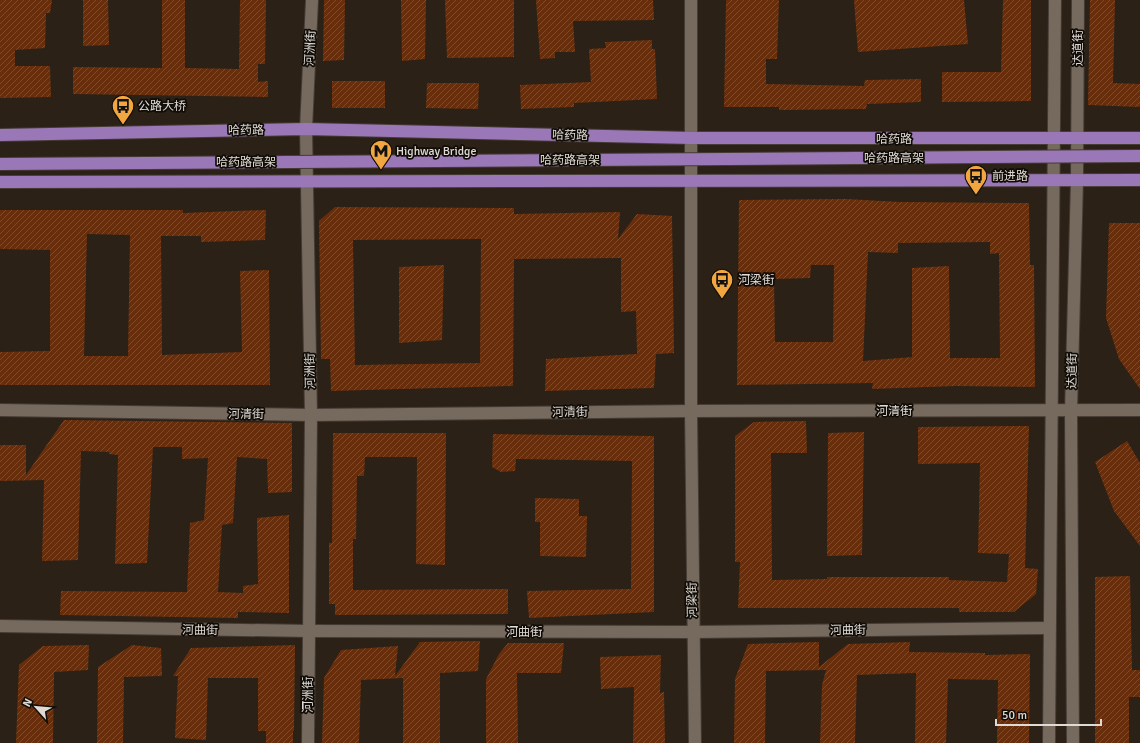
<svg xmlns="http://www.w3.org/2000/svg" width="1140" height="743" font-family="Signika,'Noto Sans SC',sans-serif">
	<style>
		.building { fill: url(#building-hatch); fill-rule: evenodd }
		.lines { fill: none; stroke-linecap: round; stroke-linejoin: round }
		.tertiary-casing { stroke: #443c35; stroke-width: 14 }
		.secondary-casing { stroke: #443c35; stroke-width: 14 }
		.trunk-casing { stroke: #443c35; stroke-width: 14 }
		.tertiary { stroke: #76695d; stroke-width: 12 }
		.secondary { stroke: #76695d; stroke-width: 12 }
		.trunk { stroke: #9a78b8; stroke-width: 12 }
		.trunk-bridge-casing { stroke: #443c35; stroke-width: 14; stroke-linecap: butt }
		.trunk-bridge { stroke: #9a78b8; stroke-width: 12 }
		.labels { text-anchor: middle; stroke-width: 3.5; stroke-linejoin: round; paint-order: stroke }
		.street-label { font-size: 12px; fill: #e1dad4; stroke: #100c07 }
		.poi-label { font-size: 12px; fill: #e1dad4; stroke: #100c07; text-anchor: start }
	</style>
	<defs>
		<pattern id="building-hatch" width="6" height="6" patternUnits="userSpaceOnUse"><rect width="6" height="6" fill="#682e0b"/><path d="M-1 1l2-2M0 6l6-6M5 7l2-2" fill="none" stroke="#7d4c2e"/></pattern>
	</defs>
	<rect width="100%" height="100%" fill="#2b2116"/>
	<g class="building">
		<path d="M0,0H52L50,13H46L45,48L15,50V66H50L51,97L0,98Z"/>
		<path d="M83,0H108L109,45L83,46Z"/>
		<path d="M162,0H185V68L239,69L240,0H266L265,64H258V82L268,81V97L73,94V67L162,68Z"/>
		<path d="M324,0H345L344,60L323,61Z"/>
		<path d="M401,0H426L425,59L402,61Z"/>
		<path d="M445,0H514V57L447,58Z"/>
		<path d="M536,0H653L654,20L573,21L575,52H555V58L540,59Z"/>
		<path d="M726,0H779L777,59H766V84L864,86L865,80L921,79V102L867,104L866,109L779,110V107H724Z"/>
		<path d="M854,0H964L968,44L858,52Z"/>
		<path d="M1003,0H1031V101L942,102V72H1001Z"/>
		<path d="M1090,0H1115L1113,83L1140,84V107L1088,105Z"/>
		<path d="M652,40V49H655L657,99L574,103V107L521,109L520,85L591,82L589,49L606,48L605,42Z"/>
		<rect x="332" y="81" width="53" height="27"/>
		<path d="M427,83H479L478,109L426,108Z"/>
		<path d="M846,199L900,202L1029,203L1030,265H1034L1035,387L956,386L872,389L873,383L737,385L739,200ZM990,242V254L999,253L1000,358H950L949,266L912,268V357L863,361L868,252L898,253V243ZM811,265H834L833,342H775L774,279L810,278Z"/>
		<path d="M335,207L514,208V214L620,212L618,239L637,214L672,216L674,353L656,354L654,388L545,391L546,359L637,354L636,311L621,312V258L514,259L513,386L331,391L330,359H321L319,221ZM481,239L480,363L355,365L353,240Z"/>
		<path d="M0,210H183V213L266,210L265,240L201,242V236H161L162,355L242,352L240,271L269,270L270,385H0V352L50,351V250L0,249ZM87,234L130,235L128,356H84Z"/>
		<path d="M1109,223H1140V389L1119,359L1106,318Z"/>
		<path d="M444,265L442,340L399,343V267Z"/>
		<path d="M64,420L292,423V492L268,493L267,459L237,457L233,523L222,525L218,592L243,593V586L258,584L257,518L289,515V613L238,612V618L60,615L61,591L187,592L190,523L204,520L208,458L182,459V447H153L147,563L115,564L118,455L109,454V452L81,451L78,560L42,561L44,480L0,481V445H26V475Z"/>
		<path d="M806,421L807,453H771L772,580L827,579V577H949V580L1007,582L1009,554L978,553L980,463L918,464V427L1029,426L1025,568L1038,569L1036,594L1014,612H959V608H738L740,562H735V436L754,422Z"/>
		<path d="M864,432L862,555L827,556L828,433Z"/>
		<path d="M333,433H446L445,565L416,564L417,457H365L364,476H357L356,539H353V590L508,589V614L335,615V604H329V543H332Z"/>
		<path d="M493,434L654,436V612L529,618L527,591L631,589L632,461L516,459L515,471L501,472L492,467Z"/>
		<path d="M1127,441L1140,463V546L1114,511L1095,462Z"/>
		<path d="M535,498L579,499V516H587L586,557L540,556V522H535Z"/>
		<path d="M1130,576L1132,670H1140V697H1129V743H1095V577Z"/>
		<path d="M480,641L478,671L440,673V743H403V678L361,680L359,743H322L324,678L341,650L398,646L395,676L420,642Z"/>
		<path d="M819,642V667L848,644L910,642L909,652L985,653V655L1030,654L1029,743H997L998,680L948,679L946,743H915L916,673L857,675L855,743H820L822,685L826,670L766,671L765,743H734L735,679L748,644Z"/>
		<path d="M508,643H564L561,673H517L518,743H486V679L499,654Z"/>
		<path d="M89,645L88,670L54,672L53,743H16L19,665L43,646Z"/>
		<path d="M132,645L161,648L162,676L124,677L123,743H97L98,667Z"/>
		<path d="M295,645L294,731H293V743H266V731H258V678H208L206,740L175,738L178,676H173L191,648Z"/>
		<path d="M661,655L660,693L664,692L665,743H633L634,687L601,689L600,657Z"/>
	</g>
	<g class="lines">
		<g class="tertiary-casing">
			<g id="tertiary">
				<path d="M691,0V411L695,743"/>
				<path d="M0,410L311,415L691,411L1140,410"/>
				<path d="M0,626L309,631L693,632L1048,628"/>
			</g>
		</g>
		<g class="secondary-casing">
			<g id="secondary">
				<path d="M308,743L311,415L306,129L312,0"/>
				<path d="M1049,743L1055,0"/>
				<path d="M1073,743L1071,412L1077,180L1078,0"/>
			</g>
		</g>
		<g class="trunk-casing">
			<g id="trunk">
				<path d="M0,135L306,129L692,138H1140"/>
				<path d="M0,182L1140,180"/>
			</g>
		</g>
		<use href="#tertiary" class="tertiary"/>
		<use href="#secondary" class="secondary"/>
		<use href="#trunk" class="trunk"/>
		<g class="trunk-bridge-casing">
			<path id="trunk-bridge" d="M0,164L1140,156"/>
		</g>
		<use href="#trunk-bridge" class="trunk-bridge"/>
	</g>
	<defs>
		<g id="bus-pin" transform="scale(1.15)"><path d="M0 17L-7.5 6A9.5 9.5 0 1 1 7.5 6Z" fill="#f1a640" stroke="#100c07"/><path d="M-5-6H5V4H4V6H2V4H-2V6H-4V4H-5ZM-3.5-4V0h7V-4ZM-3.5 1.2v1.5H-2V1.2ZM2 1.2v1.5H3.5V1.2Z" fill="#111"/></g>
		<g id="metro-pin" transform="scale(1.15)"><path d="M0 17L-7.5 6A9.5 9.5 0 1 1 7.5 6Z" fill="#f1a640" stroke="#100c07"/><path d="M-5.5 5V-5H-3L0 0L3-5H5.5V5H3V-.5L0 4L-3-.5V5Z" fill="#111"/></g>
	</defs>
	<g fill-rule="evenodd">
		<use href="#bus-pin" x="123" y="106"/>
		<use href="#metro-pin" x="381" y="151"/>
		<use href="#bus-pin" x="976" y="176"/>
		<use href="#bus-pin" x="722" y="280"/>
	</g>
	<g class="labels">
		<g class="street-label">
			<text transform="translate(310 48) rotate(-87)" y="4">河洲街</text>
			<text transform="translate(1078 48) rotate(-90)" y="4">达道街</text>
			<text transform="translate(246 130) rotate(-1)" y="4">哈药路</text>
			<text transform="translate(570 135) rotate(1)" y="4">哈药路</text>
			<text x="894" y="143">哈药路</text>
			<text x="894" y="162">哈药路高架</text>
			<text x="570" y="164">哈药路高架</text>
			<text x="246" y="166">哈药路高架</text>
			<text transform="translate(310 371) rotate(-91)" y="4">河洲街</text>
			<text transform="translate(1072 371) rotate(-89)" y="4">达道街</text>
			<text x="894" y="415">河清街</text>
			<text transform="translate(570 412) rotate(-1)" y="4">河清街</text>
			<text transform="translate(246 414) rotate(1)" y="4">河清街</text>
			<text transform="translate(692 600) rotate(-91)" y="4">河梁街</text>
			<text transform="translate(200 630) rotate(1)" y="4">河曲街</text>
			<text transform="translate(848 630) rotate(-1)" y="4">河曲街</text>
			<text x="524" y="636">河曲街</text>
			<text transform="translate(308 695) rotate(-90)" y="4">河洲街</text>
		</g>
		<g class="poi-label">
			<text x="138" y="110">公路大桥</text>
			<text x="396" y="155">Highway Bridge</text>
			<text x="992" y="180">前进路</text>
			<text x="738" y="284">河梁街</text>
		</g>
	</g>
	<g transform="translate(36 707) rotate(297)" stroke="#100c07" stroke-width="3" paint-order="stroke">
	<path d="M0-3L7 15L0 10L-7 15Z" fill="#e1dad4"/>
	<text y="-6" font-size="11" font-weight="bold" text-anchor="middle" fill="#e1dad4">N</text>
	</g>
	<path d="M996 719v6h105v-6" fill="none" stroke="#e1dad4" stroke-width="2"/>
	<text x="1002" y="719" font-size="12" fill="#e1dad4" stroke="#100c07" stroke-width="3" paint-order="stroke">50 m</text>
</svg>
